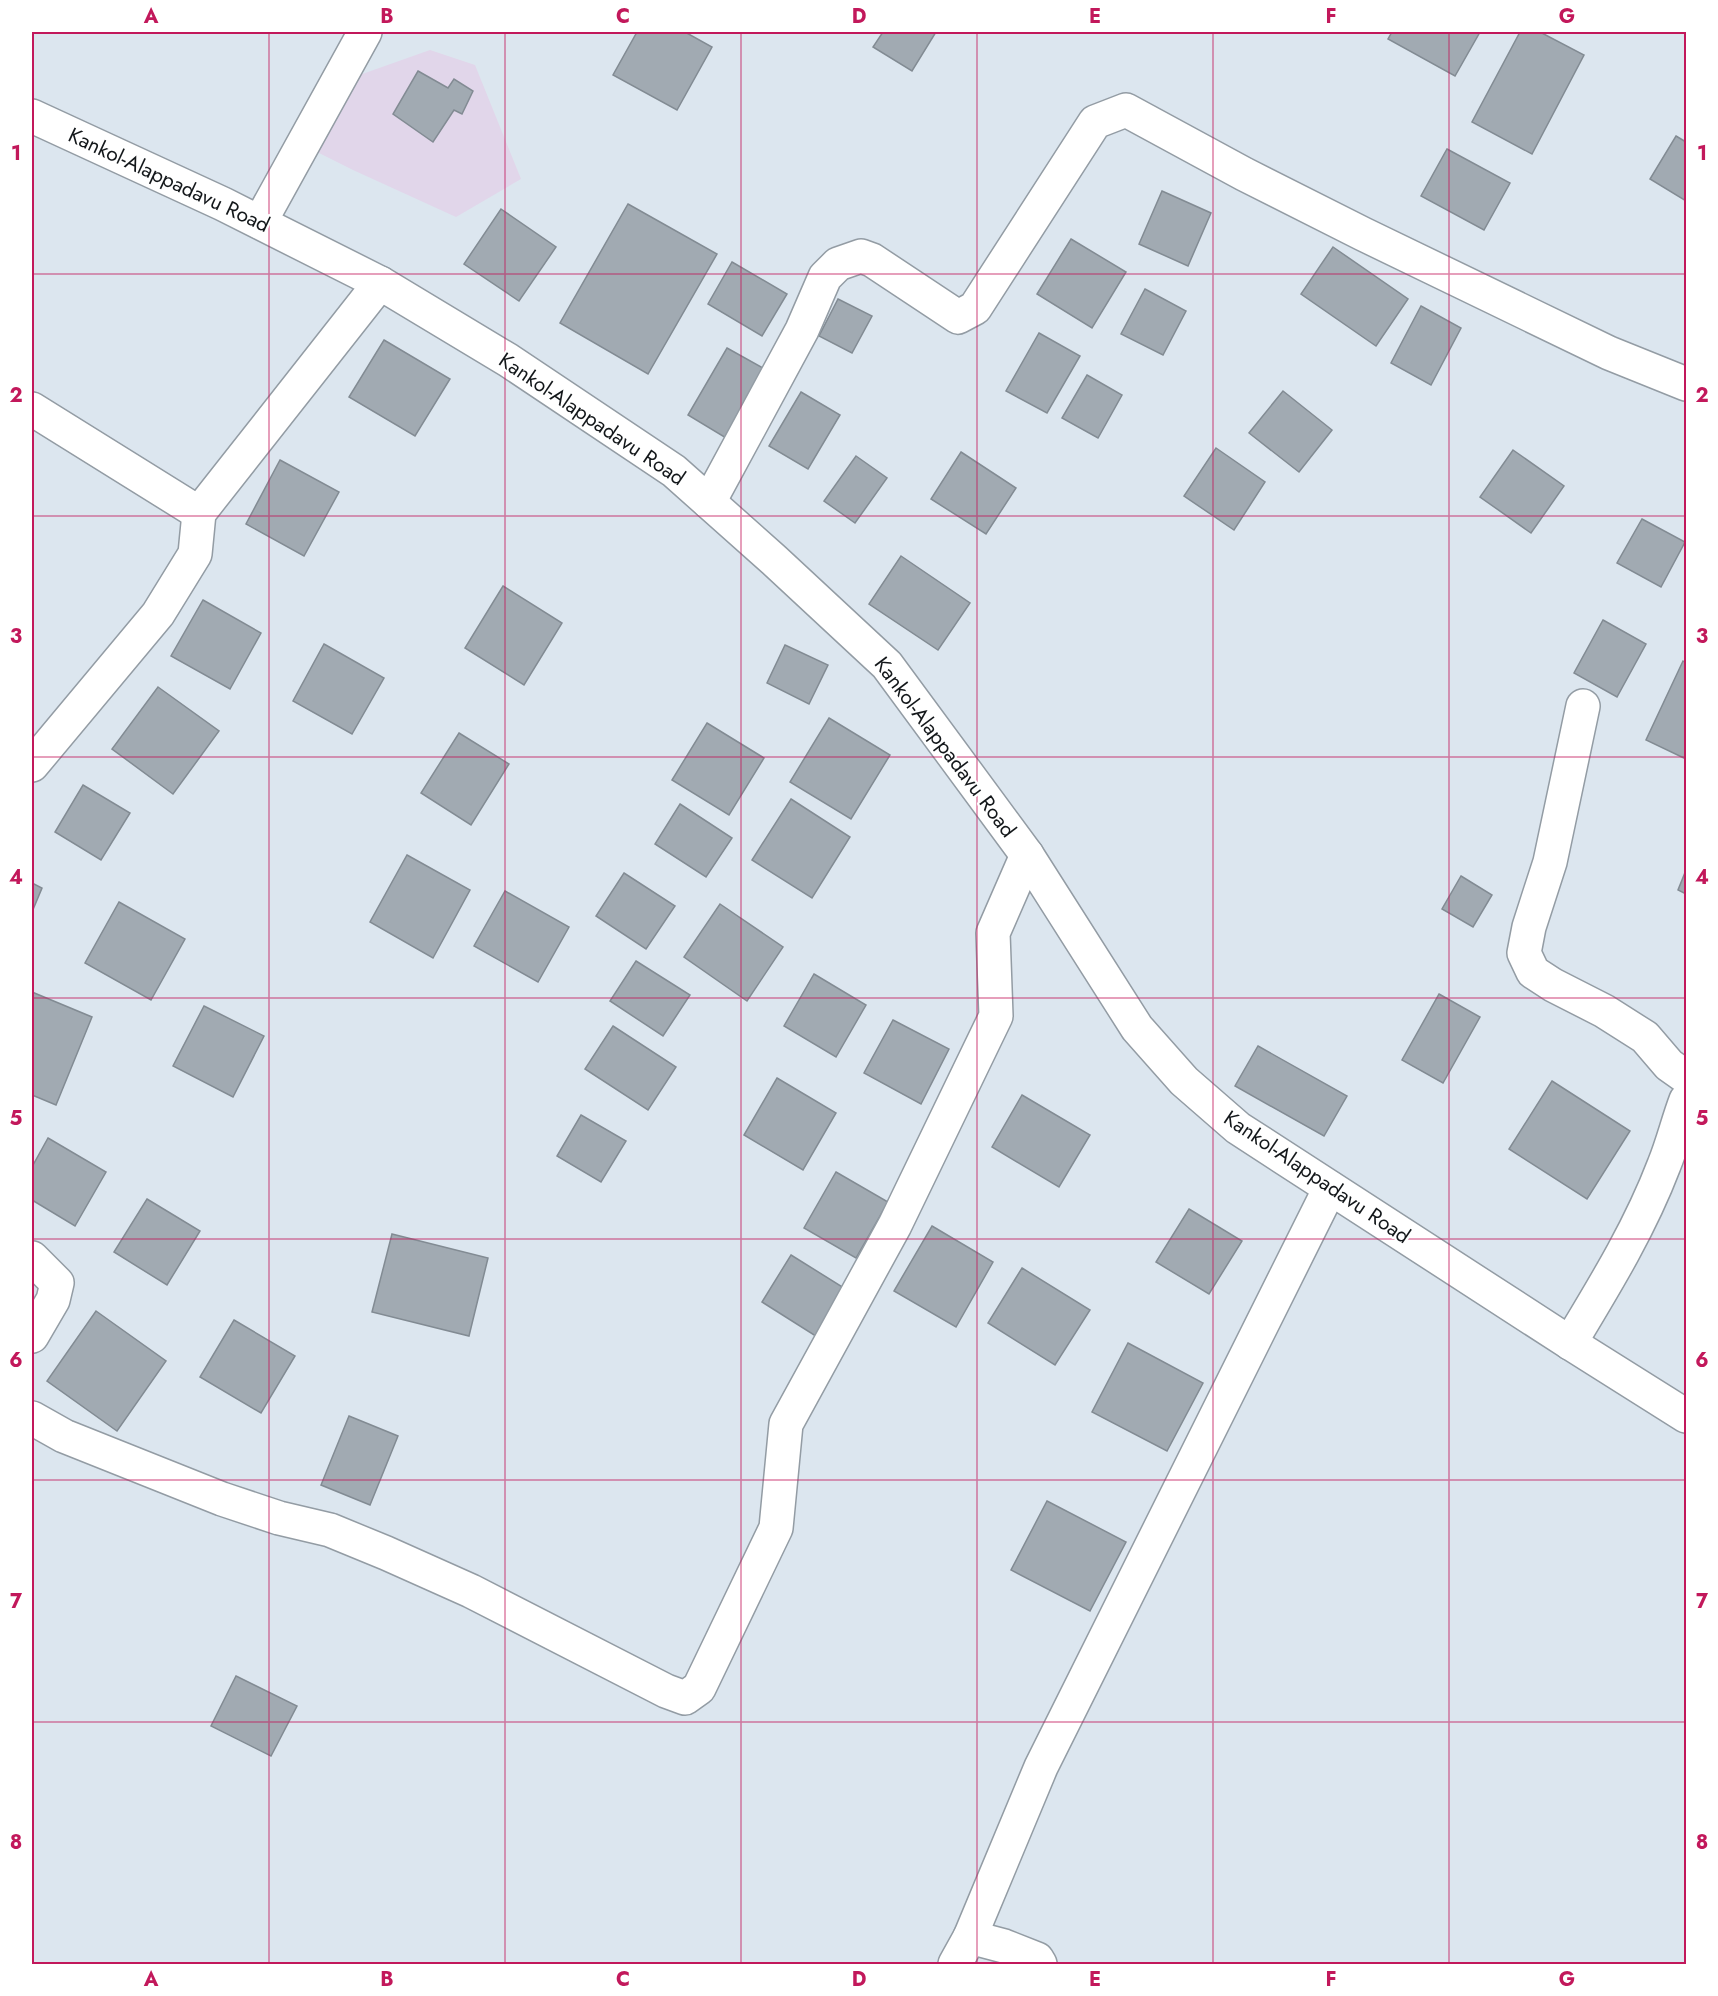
<svg xmlns="http://www.w3.org/2000/svg" width="1718" height="1996" font-family="Jost,sans-serif">
	<style>
		.education { fill: #e1d6ea }
		.building { fill: #a1aab2; stroke: #828b93; stroke-width: 1.5 }
		.lines { fill: none; stroke-linecap: round; stroke-linejoin: round }
		.minor-casing { stroke: #939ca4; stroke-width: 36 }
		.secondary-casing { stroke: #939ca4; stroke-width: 36 }
		.minor { stroke: #fff; stroke-width: 33 }
		.secondary { stroke: #fff; stroke-width: 33 }
		.grid { fill: none; stroke: #c2185b; stroke-width: 1.5; stroke-opacity: 0.55 }
		.labels { text-anchor: middle; stroke-width: 4.5; stroke-linejoin: round; paint-order: stroke }
		.street-label { font-size: 21px; fill: #13171a; stroke: #fff }
		.neatline { fill: none; stroke: #c2185b; stroke-width: 2 }
		.grid-label { font-size: 20px; text-anchor: middle; font-weight: bold; fill: #c2185b }
	</style>
	<rect width="100%" height="100%" fill="#dce6ef"/>
	<path class="education" d="M430,50L475,65L521,179L456,217L353,170L311,149L351,78Z"/>
	<g class="building">
		<path d="M637,32H685L712,47L677,110L613,75Z"/>
		<path d="M883,32H936L912,71L873,47Z"/>
		<path d="M1392,32H1480L1455,76L1388,39Z"/>
		<path d="M1520,32H1540L1584,55L1532,154L1472,122Z"/>
		<path d="M418,71L448,88L454,79L473,91L462,114L454,110L433,142L393,114Z"/>
		<path d="M1676,136L1686,142V201L1650,179Z"/>
		<path d="M1447,149L1510,183L1484,230L1421,196Z"/>
		<path d="M1162,191L1211,213L1188,266L1139,244Z"/>
		<path d="M628,204L717,254L648,374L560,323Z"/>
		<path d="M501,209L556,247L519,301L464,264Z"/>
		<path d="M1071,239L1126,272L1092,328L1037,294Z"/>
		<path d="M1333,247L1408,299L1376,346L1301,294Z"/>
		<path d="M732,262L787,294L762,336L708,304Z"/>
		<path d="M1145,289L1186,311L1163,355L1121,334Z"/>
		<path d="M838,299L872,316L852,353L819,336Z"/>
		<path d="M1421,306L1461,328L1431,385L1391,363Z"/>
		<path d="M1039,333L1080,356L1047,413L1006,391Z"/>
		<path d="M384,340L450,379L415,436L349,397Z"/>
		<path d="M727,348L770,372L731,441L688,415Z"/>
		<path d="M1087,375L1122,395L1098,438L1062,418Z"/>
		<path d="M1283,391L1332,430L1299,472L1249,433Z"/>
		<path d="M801,392L840,415L808,469L769,446Z"/>
		<path d="M1216,448L1265,482L1234,530L1184,496Z"/>
		<path d="M1513,450L1564,486L1531,533L1480,497Z"/>
		<path d="M961,452L1016,488L986,534L931,499Z"/>
		<path d="M856,456L887,478L855,523L824,501Z"/>
		<path d="M280,460L339,492L304,556L246,524Z"/>
		<path d="M1642,519L1685,542L1661,587L1617,563Z"/>
		<path d="M901,556L970,603L938,650L869,604Z"/>
		<path d="M503,586L562,623L524,685L465,648Z"/>
		<path d="M203,600L261,633L230,689L171,656Z"/>
		<path d="M1603,620L1646,644L1617,697L1574,673Z"/>
		<path d="M324,644L384,678L352,734L293,701Z"/>
		<path d="M785,645L828,665L809,704L767,683Z"/>
		<path d="M1683,661L1686,663V759L1646,740Z"/>
		<path d="M158,687L219,731L173,794L112,749Z"/>
		<path d="M829,718L890,755L851,819L790,782Z"/>
		<path d="M707,723L764,758L729,815L672,780Z"/>
		<path d="M459,733L509,764L471,825L421,793Z"/>
		<path d="M83,785L130,813L101,860L55,832Z"/>
		<path d="M791,799L850,837L812,898L752,860Z"/>
		<path d="M680,804L732,838L706,877L655,844Z"/>
		<path d="M407,855L470,890L433,958L370,922Z"/>
		<path d="M1686,870V894L1678,890Z"/>
		<path d="M624,873L675,906L646,949L596,916Z"/>
		<path d="M1461,876L1492,895L1473,927L1442,909Z"/>
		<path d="M32,883L42,888L32,912Z"/>
		<path d="M505,891L569,927L538,982L474,946Z"/>
		<path d="M119,902L185,939L151,1000L85,963Z"/>
		<path d="M720,904L783,947L747,1001L684,957Z"/>
		<path d="M636,961L690,995L663,1036L610,1001Z"/>
		<path d="M814,974L866,1005L836,1057L784,1026Z"/>
		<path d="M32,992L92,1017L56,1105L32,1095Z"/>
		<path d="M1439,994L1480,1017L1443,1083L1402,1060Z"/>
		<path d="M204,1006L264,1036L233,1097L173,1066Z"/>
		<path d="M893,1020L949,1049L921,1104L864,1073Z"/>
		<path d="M613,1026L676,1067L648,1110L585,1069Z"/>
		<path d="M1258,1046L1347,1096L1324,1136L1235,1086Z"/>
		<path d="M777,1078L836,1113L803,1170L744,1135Z"/>
		<path d="M1552,1081L1630,1131L1587,1199L1509,1149Z"/>
		<path d="M1022,1095L1090,1135L1059,1187L992,1147Z"/>
		<path d="M581,1115L626,1141L601,1182L557,1156Z"/>
		<path d="M48,1138L106,1172L75,1226L32,1200V1167Z"/>
		<path d="M836,1172L888,1202L856,1258L804,1228Z"/>
		<path d="M147,1199L200,1231L167,1285L114,1252Z"/>
		<path d="M1189,1209L1242,1241L1209,1294L1156,1262Z"/>
		<path d="M932,1226L993,1262L956,1327L894,1291Z"/>
		<path d="M392,1234L488,1258L469,1336L372,1312Z"/>
		<path d="M791,1255L852,1293L822,1340L762,1302Z"/>
		<path d="M1022,1268L1090,1310L1055,1365L988,1323Z"/>
		<path d="M96,1311L166,1361L117,1431L47,1381Z"/>
		<path d="M234,1320L295,1356L261,1413L200,1377Z"/>
		<path d="M1128,1343L1203,1383L1167,1451L1092,1412Z"/>
		<path d="M349,1416L398,1436L370,1505L321,1485Z"/>
		<path d="M1047,1501L1126,1542L1090,1611L1011,1570Z"/>
		<path d="M236,1676L297,1706L271,1756L211,1726Z"/>
	</g>
	<g class="lines">
		<g class="minor-casing">
			<g id="minor">
				<path d="M260,222L365,32"/>
				<path d="M32,409L199,513"/>
				<path d="M709,502L802,330L825,277L838,264L861,256L872,260L958,317L975,308L1095,122L1126,110L1244,174L1363,234L1609,353L1686,384"/>
				<path d="M1583,706L1550,862L1529,927L1524,953L1533,972L1553,985L1604,1011L1645,1037L1669,1065L1686,1077"/>
				<path d="M32,765L158,614L195,554L199,513L380,283"/>
				<path d="M32,1258L57,1283L53,1300L32,1336"/>
				<path d="M1570,1343C1605,1285 1640,1228 1664,1165C1673,1143 1678,1121 1686,1100"/>
				<path d="M32,1418L64,1436L222,1499L279,1518L330,1530L386,1553L471,1591L666,1691L685,1698L699,1688L776,1528L786,1424L895,1225L996,1016L993,933L1027,855"/>
				<path d="M970,1937L1004,1946L1037,1959L1040,1964"/>
				<path d="M955,1964L970,1937L1041,1767L1330,1188"/>
			</g>
		</g>
		<g class="secondary-casing">
			<path id="secondary" d="M32,116L223,204L380,283L508,360L674,471L774,560L887,665L1027,855L1137,1028L1184,1081L1238,1128L1570,1343L1686,1416"/>
		</g>
		<use href="#minor" class="minor"/>
		<use href="#secondary" class="secondary"/>
	</g>
	<path class="grid" d="M269,32V1964M505,32V1964M741,32V1964M977,32V1964M1213,32V1964M1449,32V1964M32,274H1686M32,516H1686M32,757H1686M32,998H1686M32,1239H1686M32,1480H1686M32,1722H1686"/>
	<g class="labels">
		<g class="street-label">
			<text transform="translate(169 180) rotate(25)" y="7">Kankol-Alappadavu Road</text>
			<text transform="translate(592 419) rotate(34)" y="7">Kankol-Alappadavu Road</text>
			<text transform="translate(945 747) rotate(53)" y="7">Kankol-Alappadavu Road</text>
			<text transform="translate(1317 1177) rotate(34)" y="7">Kankol-Alappadavu Road</text>
		</g>
	</g>
	<rect width="1718" height="1996" fill="none" stroke="#ffffff" stroke-width="66"/>
	<rect x="33" y="33" width="1652" height="1930" class="neatline"/>
	<g class="grid-label">
		<text x="151" y="23">A</text>
		<text x="387" y="23">B</text>
		<text x="623" y="23">C</text>
		<text x="859" y="23">D</text>
		<text x="1095" y="23">E</text>
		<text x="1331" y="23">F</text>
		<text x="1567" y="23">G</text>
		<text x="16" y="160">1</text>
		<text x="1702" y="160">1</text>
		<text x="16" y="402">2</text>
		<text x="1702" y="402">2</text>
		<text x="16" y="643">3</text>
		<text x="1702" y="643">3</text>
		<text x="16" y="884">4</text>
		<text x="1702" y="884">4</text>
		<text x="16" y="1125">5</text>
		<text x="1702" y="1125">5</text>
		<text x="16" y="1367">6</text>
		<text x="1702" y="1367">6</text>
		<text x="16" y="1608">7</text>
		<text x="1702" y="1608">7</text>
		<text x="16" y="1849">8</text>
		<text x="1702" y="1849">8</text>
		<text x="151" y="1986">A</text>
		<text x="387" y="1986">B</text>
		<text x="623" y="1986">C</text>
		<text x="859" y="1986">D</text>
		<text x="1095" y="1986">E</text>
		<text x="1331" y="1986">F</text>
		<text x="1567" y="1986">G</text>
	</g>
</svg>
